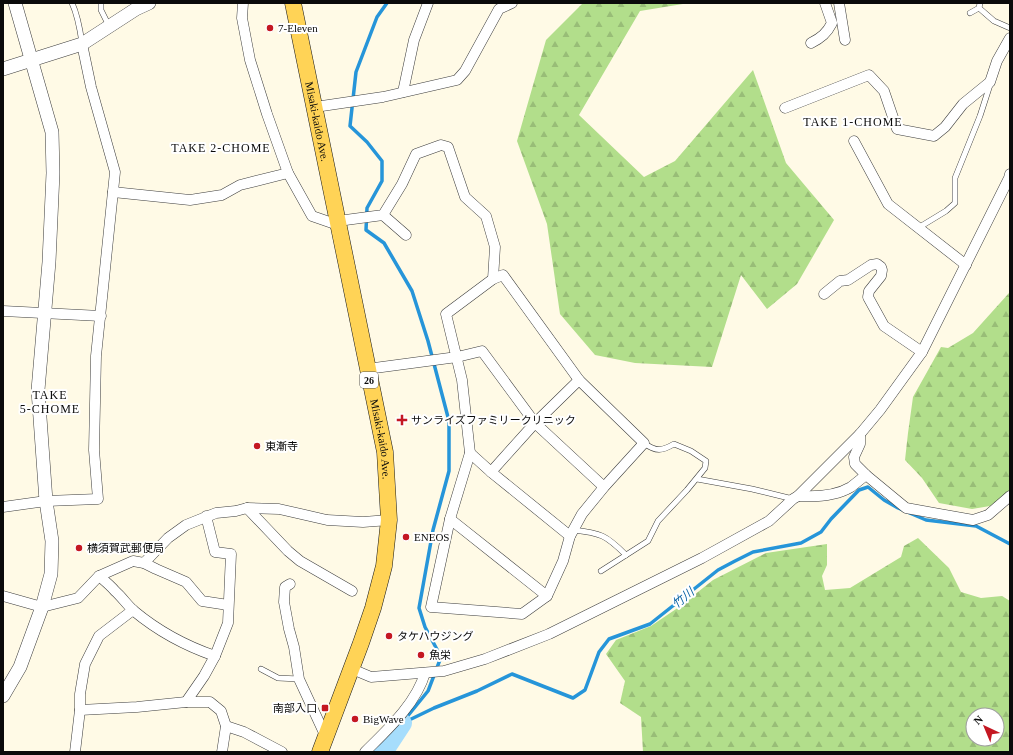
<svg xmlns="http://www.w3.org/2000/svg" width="1013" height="755" font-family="'Times New Roman','Noto Sans JP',serif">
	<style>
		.forest { fill: url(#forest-firs); fill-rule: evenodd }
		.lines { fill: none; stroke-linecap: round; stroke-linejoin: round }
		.stream { stroke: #2695d9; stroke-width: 3.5 }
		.river { stroke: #a6ddfc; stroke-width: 20 }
		.service-casing { stroke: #3d3d3d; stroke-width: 6 }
		.minor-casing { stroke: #3d3d3d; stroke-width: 11 }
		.tertiary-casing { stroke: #3d3d3d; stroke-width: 14 }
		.primary-casing { stroke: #1b1b1b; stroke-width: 17 }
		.service { stroke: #fff; stroke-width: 5 }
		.minor { stroke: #fff; stroke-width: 10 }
		.tertiary { stroke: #fff; stroke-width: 13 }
		.primary { stroke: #ffd356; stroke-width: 16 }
		.poi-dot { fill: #c41722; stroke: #fff; stroke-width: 1.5 }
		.labels { text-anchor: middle; stroke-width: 4; stroke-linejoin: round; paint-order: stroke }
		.shield { fill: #fff; stroke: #545454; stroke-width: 1 }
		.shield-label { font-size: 10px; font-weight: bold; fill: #0a0a0a }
		.poi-label { font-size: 11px; fill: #0a0a0a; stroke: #fff; text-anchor: start }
		.street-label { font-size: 11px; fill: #0a0a0a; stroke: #fff }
		.neighbourhood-label { font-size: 12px; letter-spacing: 1px; fill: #0a0a0a; stroke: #fff }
		.water-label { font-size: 12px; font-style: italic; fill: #0a63a4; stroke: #fff }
	</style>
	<defs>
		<pattern id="forest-firs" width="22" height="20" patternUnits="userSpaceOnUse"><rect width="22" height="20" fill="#b2de8b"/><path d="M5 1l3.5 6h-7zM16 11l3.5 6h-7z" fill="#98bd77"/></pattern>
	</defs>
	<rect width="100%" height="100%" fill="#fffae6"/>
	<g class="forest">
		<path d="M583,3H689L640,11L579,115L644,177L675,161L753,70L786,163L834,220L797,284L767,309L741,275L712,367L635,363L595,355L560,314L547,224L517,141L546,40Z"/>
		<path d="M1010,287V492L996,505L972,509L939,503L922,478L905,460L908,433L913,397L941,347L948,348L973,333L1009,293Z"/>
		<path d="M918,538L949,568L961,592L981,598L1002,596L1010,601V752H643L641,717L620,703L625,681L606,654L616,640L651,626L679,607L713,580L766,553L827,544V565L822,576L825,590L850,588L901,557L904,546ZM973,715H997V739H973Z"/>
	</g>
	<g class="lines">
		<g class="stream">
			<path d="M387,3L377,17L356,72L350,126L367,142L382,161V181L367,208L366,230L384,243L412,291L428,341L449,421V471L433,530L419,608L425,627L441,657L428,691L402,723"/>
			<path d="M403,723L434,708L477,691L512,674L573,698L585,690L599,652L609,639L650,624L718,570L735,561L753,552L801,543L821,532L831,519L859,490L868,487L884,500L898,508L926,520L976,526L1010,544"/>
		</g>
		<path class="river" d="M383,752L402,723"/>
		<g class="service-casing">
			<g id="service">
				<path d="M72,3C78,16 80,29 82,43"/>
				<path d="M101,3V10L109,26"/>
				<path d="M979,8L994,21L1010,28"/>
				<path d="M970,13L979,8L980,3"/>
				<path d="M918,228L946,211L955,203V178L980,116L990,85"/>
				<path d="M697,479L752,489L793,499"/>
				<path d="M573,530C601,533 606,535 626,555"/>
				<path d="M601,571L648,541L658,521L687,490L705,468L706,461L691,451L674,444C662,451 656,452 644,443"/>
				<path d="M261,669L278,678L299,679"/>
			</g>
		</g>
		<g class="minor-casing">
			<g id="minor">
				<path d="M243,3L242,18L250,60L267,114L288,173L312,216L338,225"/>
				<path d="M839,3L845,40"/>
				<path d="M811,43C821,38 827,33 832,23L825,3"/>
				<path d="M403,92L414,40L428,3"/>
				<path d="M315,107L383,97L457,80L465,71L499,9L512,3"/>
				<path d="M785,108L869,75L884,91L897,129L934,136L945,127L963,104L990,82L997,61L1010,38"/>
				<path d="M854,141L888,204L966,265"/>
				<path d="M113,192L190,200L222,195L240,185L288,173"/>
				<path d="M383,215L406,235"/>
				<path d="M338,221L383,215L402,184L416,154L441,145L448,147L465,197L486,216L495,247L493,279"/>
				<path d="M824,294L840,281L848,280L871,265L877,264L881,267L882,270L881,276L869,291L868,297L884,326L922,352"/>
				<path d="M3,311L101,316"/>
				<path d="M367,369L457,357L482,351L535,423L604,487L644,443L579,380L503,275L493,279L446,314L462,380L470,453L450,519L431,607L522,614L547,596L563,561L570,536L582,514L604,487"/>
				<path d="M860,434V444L854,457L855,464L866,475L906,508L973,520L988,515L1010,496"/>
				<path d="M470,453L491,472L570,536"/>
				<path d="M491,472L535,423L579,380"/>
				<path d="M798,496C814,497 836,496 851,487C856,483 861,479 866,475"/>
				<path d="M3,507L46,501L98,499L94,450L96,356L115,172L91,87L82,44"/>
				<path d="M247,508L288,551L300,561L352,591"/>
				<path d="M450,519L547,596"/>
				<path d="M144,563L168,538L186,525L216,513L236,511L247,508L279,509L327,520L363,522L389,520"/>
				<path d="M99,576C105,581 111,586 115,591C122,597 127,605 134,611C158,631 186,646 215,656"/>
				<path d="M290,584L285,587L284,602L289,629L294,647L299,679L325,735"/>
				<path d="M3,596L42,607L78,598L99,576L133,561L144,563L156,569L186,582L202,601L228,605"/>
				<path d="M352,669L371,677L444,671L485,659L549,634L702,558L769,521L793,499L798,496L860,434L880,410L922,352L1009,178L1010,174"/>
				<path d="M186,702L204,676L215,656L228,623L231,554L215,552L206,516"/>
				<path d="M80,710L137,707L186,702H210L221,711L226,726L222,752"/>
				<path d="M226,726L244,732L282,752"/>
				<path d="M75,752L80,710V694L85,664L99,636L133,610"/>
				<path d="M365,752C387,730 416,704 425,673"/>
			</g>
		</g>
		<g class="tertiary-casing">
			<g id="tertiary">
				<path d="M3,69L82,44L136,9L149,3"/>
				<path d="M3,696L20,667L42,607L51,574L52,541L46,501L38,390L49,262L53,173L52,132L15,3"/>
			</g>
		</g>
		<g class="primary-casing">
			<g id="primary">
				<path id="s1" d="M293,3L385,452L389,520L384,566L373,608L361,643L320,752"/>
			</g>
		</g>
		<use href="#service" class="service"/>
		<use href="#minor" class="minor"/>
		<use href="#tertiary" class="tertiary"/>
		<use href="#primary" class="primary"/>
	</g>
	<g class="poi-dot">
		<circle cx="270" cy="28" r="4"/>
		<path d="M400 414h4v4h4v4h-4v4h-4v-4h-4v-4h4z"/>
		<circle cx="257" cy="446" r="4"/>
		<circle cx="406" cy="537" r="4"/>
		<circle cx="79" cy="548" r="4"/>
		<circle cx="389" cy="636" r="4"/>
		<circle cx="421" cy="655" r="4"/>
		<rect x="321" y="704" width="8" height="8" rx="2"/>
		<circle cx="355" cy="719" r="4"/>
	</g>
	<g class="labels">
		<rect class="shield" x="360" y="372" width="18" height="16" rx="3"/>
		<g class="shield-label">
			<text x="369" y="384">26</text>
		</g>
		<g class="poi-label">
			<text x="278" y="32">7-Eleven</text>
			<text x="411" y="424">サンライズファミリークリニック</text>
			<text x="265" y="450">東漸寺</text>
			<text x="414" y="541">ENEOS</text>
			<text x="87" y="552">横須賀武郵便局</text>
			<text x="397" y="640">タケハウジング</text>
			<text x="429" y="659">魚栄</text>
			<text x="317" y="712" text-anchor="end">南部入口</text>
			<text x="363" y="723">BigWave</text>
		</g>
		<g class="street-label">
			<text dy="4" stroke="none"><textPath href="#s1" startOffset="121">Misaki-kaido Ave.</textPath></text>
			<text dy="4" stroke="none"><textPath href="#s1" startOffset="445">Misaki-kaido Ave.</textPath></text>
		</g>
		<g class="neighbourhood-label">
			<text x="853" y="126">TAKE 1-CHOME</text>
			<text x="221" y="152">TAKE 2-CHOME</text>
			<text x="50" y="399">TAKE<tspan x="50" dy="14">5-CHOME</tspan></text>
		</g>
		<g class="water-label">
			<text transform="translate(683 598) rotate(-39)" y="4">竹川</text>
		</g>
	</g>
	<rect width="1013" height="755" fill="none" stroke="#0a0a0a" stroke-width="8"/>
	<g transform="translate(985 727) rotate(316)"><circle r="19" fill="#ffffff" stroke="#9d9d9d"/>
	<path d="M0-3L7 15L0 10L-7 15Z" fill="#c41722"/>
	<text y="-6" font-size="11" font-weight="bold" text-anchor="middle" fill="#0a0a0a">N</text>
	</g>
</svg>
